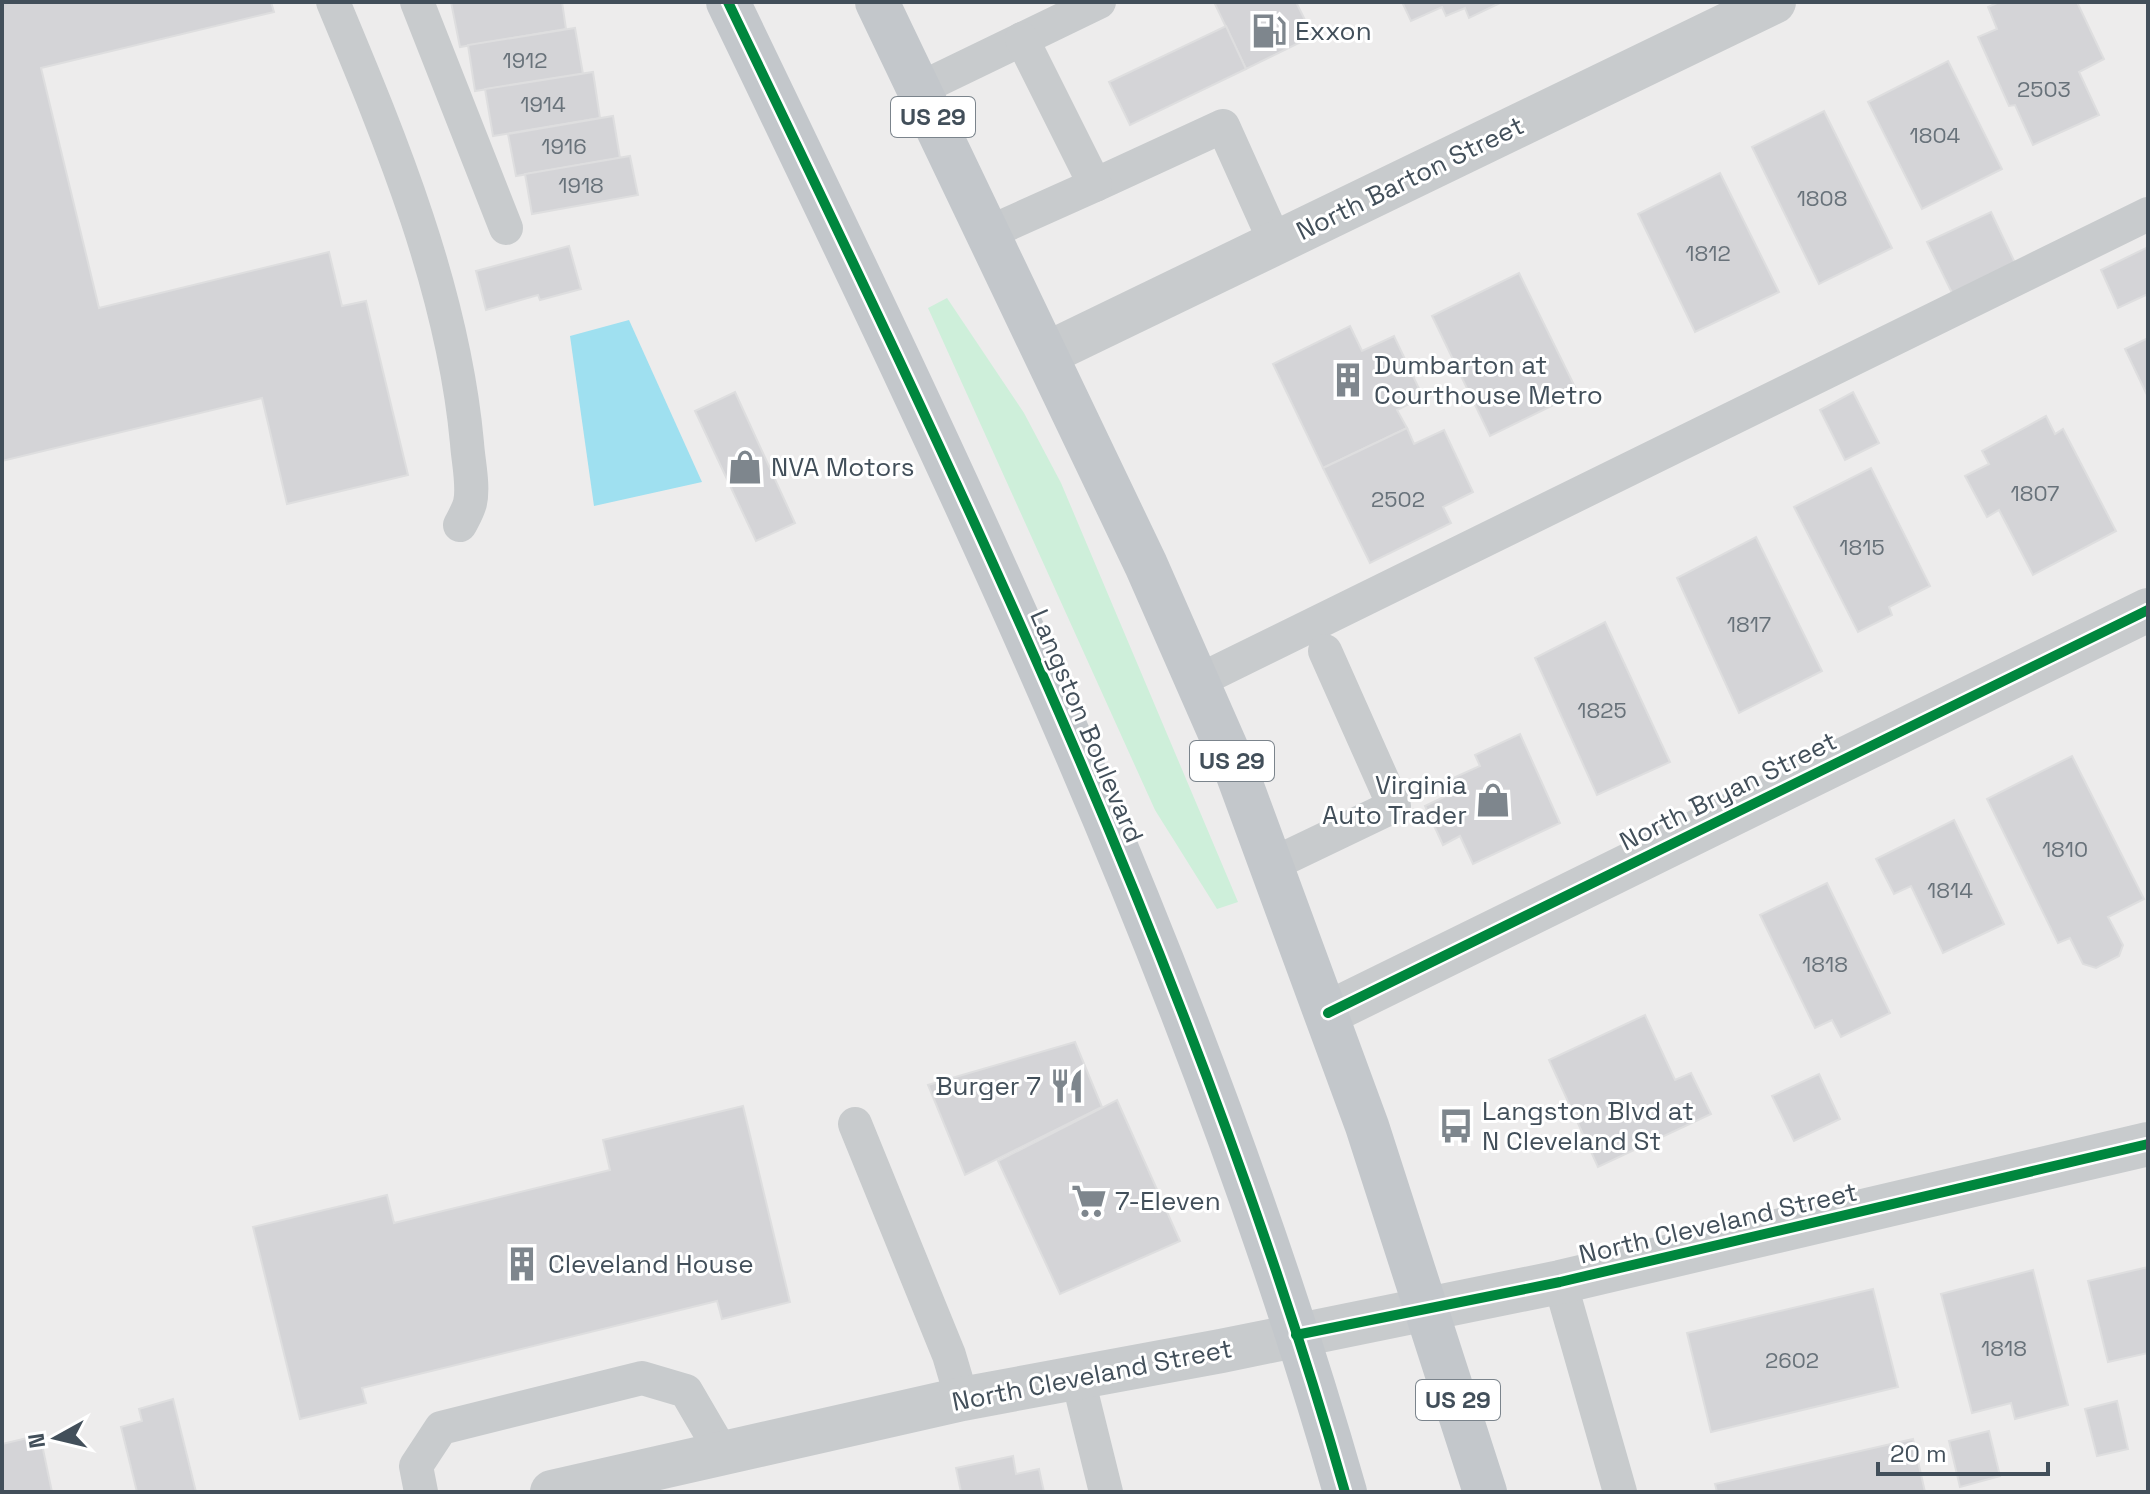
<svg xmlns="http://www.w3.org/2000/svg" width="2150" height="1494" font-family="'Space Grotesk',sans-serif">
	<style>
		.green { fill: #ceefda }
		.water { fill: #9fe0f0 }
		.building { fill: #d4d4d7; stroke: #dededf; stroke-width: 2 }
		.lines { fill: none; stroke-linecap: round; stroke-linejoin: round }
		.lane { stroke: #c8cbcd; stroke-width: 34 }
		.street { stroke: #c8cbcd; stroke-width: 44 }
		.primary { stroke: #c3c7cb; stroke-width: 44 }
		.cycleway-casing { stroke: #fff; stroke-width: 15 }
		.cycleway { stroke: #00873e; stroke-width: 10 }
		.labels { text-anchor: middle; stroke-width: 6; stroke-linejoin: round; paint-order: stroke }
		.number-label { font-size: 22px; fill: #68727a }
		.shield { fill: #fff; stroke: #7b848c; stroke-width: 2 }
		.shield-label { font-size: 24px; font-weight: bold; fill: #424f5a }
		.poi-label { font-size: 26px; fill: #424f5a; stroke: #fff; text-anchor: start }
		.street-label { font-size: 26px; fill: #424f5a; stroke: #fff }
	</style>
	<rect width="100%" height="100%" fill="#edecec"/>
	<path class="green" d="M947,298L1024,413L1061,483L1238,902L1217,909L1155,810L928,308Z"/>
	<path class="water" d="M629,320L702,482L594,506L570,336Z"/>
	<g class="building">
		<path d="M2,2H271L274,12L41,68L99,308L329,252L342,306L366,301L408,475L287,504L262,398L2,461Z"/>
		<path d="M451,2H562L566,29L460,47Z"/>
		<path d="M1214,2H1296L1313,36L1246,69Z"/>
		<path d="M1402,2H1502L1469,18L1465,8L1446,16L1442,7L1411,21Z"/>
		<path d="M1999,2H2077L2104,59L2079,72L2099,115L2033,145L2015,105L2009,106L1978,37L1997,29L1988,7Z"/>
		<path d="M1226,26L1246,69L1130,125L1109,82Z"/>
		<path d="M575,28L583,74L475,91L468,45Z"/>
		<path d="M1948,61L2002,169L1922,209L1868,102Z"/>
		<path d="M593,72L600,118L493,136L485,89Z"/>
		<path d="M1824,111L1892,248L1819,284L1752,147Z"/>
		<path d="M613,116L620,158L516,176L508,134Z"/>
		<path d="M630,156L638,195L532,214L525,174Z"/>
		<path d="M1720,173L1779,292L1695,332L1638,214Z"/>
		<path d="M1991,212L2016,265L1953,295L1927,242Z"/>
		<path d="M569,246L581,289L540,300L538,295L486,310L476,271Z"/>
		<path d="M2148,247V294L2118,308L2101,270Z"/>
		<path d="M1519,273L1578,393L1490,436L1432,316Z"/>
		<path d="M1350,326L1362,351L1394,336L1423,397L1397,410L1407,428L1323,468L1273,364Z"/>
		<path d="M2148,338V397L2125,349Z"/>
		<path d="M735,392L795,523L756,541L695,411Z"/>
		<path d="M1853,392L1879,443L1845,460L1820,410Z"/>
		<path d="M2046,416L2055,434L2063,429L2116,531L2033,575L1999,510L1987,517L1965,476L1989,464L1982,451Z"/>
		<path d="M1407,428L1414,444L1444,430L1473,492L1443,507L1451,523L1370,563L1323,468Z"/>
		<path d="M1871,468L1930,586L1889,607L1892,615L1858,632L1794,507Z"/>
		<path d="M1756,537L1822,671L1739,713L1677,578Z"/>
		<path d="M1605,622L1670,762L1597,795L1535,658Z"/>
		<path d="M1520,734L1560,823L1473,864L1460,836L1443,845L1425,806L1448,795L1442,783L1480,766L1475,755Z"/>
		<path d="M2072,756L2144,899L2108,917L2123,945L2119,956L2096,968L2083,964L2070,938L2058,943L1987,799Z"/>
		<path d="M1954,820L2004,924L1943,953L1911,886L1894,894L1876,859Z"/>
		<path d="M1827,883L1890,1013L1841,1037L1832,1020L1815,1028L1760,915Z"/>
		<path d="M1645,1015L1675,1080L1691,1073L1711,1114L1598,1167L1549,1060Z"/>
		<path d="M1075,1042L1102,1107L965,1175L928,1085Z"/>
		<path d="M1819,1074L1840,1119L1794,1141L1772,1096Z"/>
		<path d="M1117,1100L1180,1241L1060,1294L998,1161Z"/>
		<path d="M743,1106L790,1302L722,1319L717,1301L362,1388L366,1403L300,1419L253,1227L387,1195L394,1223L610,1170L603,1140Z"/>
		<path d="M2148,1267V1353L2108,1362L2088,1281Z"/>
		<path d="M2033,1270L2068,1405L2015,1419L2011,1403L1972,1413L1941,1294Z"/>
		<path d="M1873,1289L1898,1387L1711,1432L1687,1333Z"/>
		<path d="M173,1399L196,1492H137L121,1427L142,1421L139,1409Z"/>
		<path d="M2117,1401L2128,1449L2097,1456L2085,1409Z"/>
		<path d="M1989,1431L2000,1476L1960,1487L1949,1441Z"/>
		<path d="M40,1435L52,1492H2V1444Z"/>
		<path d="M1913,1439L1925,1492H1717L1715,1484Z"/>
		<path d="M1013,1456L1016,1474L1039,1469L1044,1492H961L956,1468Z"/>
	</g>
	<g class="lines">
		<g class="lane">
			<path d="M333,2C392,143 453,290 467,443C468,460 474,486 470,503C468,511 463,519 460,525"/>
			<path d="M417,2L506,228"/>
			<path d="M919,89L1099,2"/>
			<path d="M1095,185L1223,126L1276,244"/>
			<path d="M988,233L1095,185L1022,39"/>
			<path d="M1198,681L2148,214"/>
			<path d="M1273,864L1394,806L1325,651"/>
			<path d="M855,1124L949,1355L962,1399"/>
			<path d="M1560,1282L1620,1492"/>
			<path d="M1078,1379L1106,1492"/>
			<path d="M421,1492L416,1466L441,1428L642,1378L686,1391L721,1451"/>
		</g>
		<g class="street">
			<path d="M1046,354L1774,2"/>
			<path d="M1328,1013L2148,610"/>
			<path d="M552,1492L962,1399L1221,1351L1560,1282L2148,1144"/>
		</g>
		<g class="primary">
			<path d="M728,2C961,486 1197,974 1345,1492"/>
			<path d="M877,2L1146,565L1236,770L1367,1126L1485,1492"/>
		</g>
		<g class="cycleway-casing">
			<g id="cycleway">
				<path d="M728,2C961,486 1197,974 1345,1492"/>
				<path d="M1328,1013L2148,610"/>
				<path d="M1296,1335L1560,1282L2148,1144"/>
			</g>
		</g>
		<use href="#cycleway" class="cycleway"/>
	</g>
	<defs>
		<g id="fuel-bare" transform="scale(2.76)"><path d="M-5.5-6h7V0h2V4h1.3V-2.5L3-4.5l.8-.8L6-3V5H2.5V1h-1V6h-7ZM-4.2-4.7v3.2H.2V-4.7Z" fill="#7e868d" stroke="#fff" stroke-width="2.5" paint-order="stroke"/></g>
		<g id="building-bare" transform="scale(2.76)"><path d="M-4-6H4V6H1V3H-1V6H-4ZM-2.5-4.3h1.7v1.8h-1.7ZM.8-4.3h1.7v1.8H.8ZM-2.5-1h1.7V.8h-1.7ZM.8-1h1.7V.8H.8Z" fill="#7e868d" stroke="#fff" stroke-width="2.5" paint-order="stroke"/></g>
		<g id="shop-bare" transform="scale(2.76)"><path d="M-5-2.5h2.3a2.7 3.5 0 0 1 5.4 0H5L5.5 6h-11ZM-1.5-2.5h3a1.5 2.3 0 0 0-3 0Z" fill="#7e868d" stroke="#fff" stroke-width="2.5" paint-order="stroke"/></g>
		<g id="restaurant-bare" transform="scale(2.76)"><path d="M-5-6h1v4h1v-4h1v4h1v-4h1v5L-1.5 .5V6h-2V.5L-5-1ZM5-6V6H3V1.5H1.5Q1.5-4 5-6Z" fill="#7e868d" stroke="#fff" stroke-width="2.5" paint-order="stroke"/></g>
		<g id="bus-bare" transform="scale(2.76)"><path d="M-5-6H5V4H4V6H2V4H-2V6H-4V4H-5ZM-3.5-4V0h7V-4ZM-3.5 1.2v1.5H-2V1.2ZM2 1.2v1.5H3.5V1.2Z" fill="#7e868d" stroke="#fff" stroke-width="2.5" paint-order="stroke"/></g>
		<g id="supermarket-bare" transform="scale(2.76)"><path d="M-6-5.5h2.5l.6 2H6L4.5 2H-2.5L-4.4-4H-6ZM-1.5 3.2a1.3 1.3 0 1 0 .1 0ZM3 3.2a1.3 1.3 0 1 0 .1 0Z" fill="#7e868d" stroke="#fff" stroke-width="2.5" paint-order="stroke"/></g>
	</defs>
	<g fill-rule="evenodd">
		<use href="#fuel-bare" x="1269" y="31"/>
		<use href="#building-bare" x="1348" y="380"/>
		<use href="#shop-bare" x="745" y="467"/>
		<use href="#shop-bare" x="1493" y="800"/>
		<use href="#restaurant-bare" x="1067" y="1086"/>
		<use href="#bus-bare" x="1456" y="1126"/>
		<use href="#supermarket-bare" x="1089" y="1201"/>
		<use href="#building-bare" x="522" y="1264"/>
	</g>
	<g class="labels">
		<g class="number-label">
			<text x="525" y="68">1912</text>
			<text x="2044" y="97">2503</text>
			<text x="543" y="112">1914</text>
			<text x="1935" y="143">1804</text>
			<text x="564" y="154">1916</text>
			<text x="581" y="193">1918</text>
			<text x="1822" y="206">1808</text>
			<text x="1708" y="261">1812</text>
			<text x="2035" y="501">1807</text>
			<text x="1398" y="507">2502</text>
			<text x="1862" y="555">1815</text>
			<text x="1749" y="632">1817</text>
			<text x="1602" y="718">1825</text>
			<text x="2065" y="857">1810</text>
			<text x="1950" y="898">1814</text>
			<text x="1825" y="972">1818</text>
			<text x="2004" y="1356">1818</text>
			<text x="1792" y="1368">2602</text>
		</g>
		<g class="shield">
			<rect x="891" y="97" width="84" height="40" rx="6"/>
			<rect x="1190" y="741" width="84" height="40" rx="6"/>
			<rect x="1416" y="1380" width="84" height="40" rx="6"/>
		</g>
		<g class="shield-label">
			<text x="933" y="125">US 29</text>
			<text x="1232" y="769">US 29</text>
			<text x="1458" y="1408">US 29</text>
		</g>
		<g class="poi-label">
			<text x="1295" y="40">Exxon</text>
			<text x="1374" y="374">Dumbarton at<tspan x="1374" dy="30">Courthouse Metro</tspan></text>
			<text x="771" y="476">NVA Motors</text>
			<text x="1467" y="794" text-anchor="end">Virginia<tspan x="1467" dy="30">Auto Trader</tspan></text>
			<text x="1041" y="1095" text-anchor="end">Burger 7</text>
			<text x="1482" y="1120">Langston Blvd at<tspan x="1482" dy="30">N Cleveland St</tspan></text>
			<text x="1115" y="1210">7-Eleven</text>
			<text x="548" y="1273">Cleveland House</text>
		</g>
		<g class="street-label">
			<text transform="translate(1410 178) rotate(-26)" y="9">North Barton Street</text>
			<text transform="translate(1087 726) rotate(67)" y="9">Langston Boulevard</text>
			<text transform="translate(1728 791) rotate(-26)" y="9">North Bryan Street</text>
			<text transform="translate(1718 1223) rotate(-13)" y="9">North Cleveland Street</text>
			<text transform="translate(1092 1375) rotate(-11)" y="9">North Cleveland Street</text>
		</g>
	</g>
	<rect width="2150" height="1494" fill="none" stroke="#424f5a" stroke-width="8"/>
	<g transform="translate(56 1438) rotate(262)" stroke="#ffffff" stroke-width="6" paint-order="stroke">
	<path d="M0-6L14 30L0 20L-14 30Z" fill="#424f5a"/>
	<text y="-12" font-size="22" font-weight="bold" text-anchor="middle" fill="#424f5a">N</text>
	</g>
	<path d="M1878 1462v12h170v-12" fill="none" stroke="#424f5a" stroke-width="4"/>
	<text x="1890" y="1462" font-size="24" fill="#424f5a" stroke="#ffffff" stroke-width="6" paint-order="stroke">20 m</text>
</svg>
